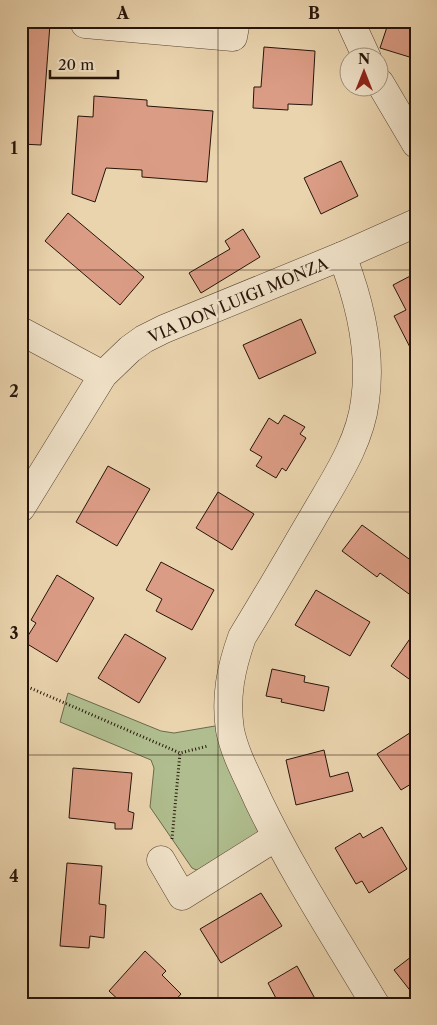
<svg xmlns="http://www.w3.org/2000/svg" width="437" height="1025" font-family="'Libre Caslon Text',serif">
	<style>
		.green { fill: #b0be8f; stroke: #6b694c }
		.building { fill: #db9c85; stroke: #261409 }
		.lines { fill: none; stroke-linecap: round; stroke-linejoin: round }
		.minor-casing { stroke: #574432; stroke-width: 29 }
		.path { stroke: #261409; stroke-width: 3; stroke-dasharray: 1 2.5; stroke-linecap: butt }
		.minor { stroke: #f1e3ca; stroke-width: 28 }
		.grid { fill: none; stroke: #261409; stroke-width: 1; stroke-opacity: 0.55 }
		.labels { text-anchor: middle; stroke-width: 4.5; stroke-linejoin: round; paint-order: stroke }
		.street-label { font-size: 16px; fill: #261409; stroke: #f1e3ca }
		.neatline { fill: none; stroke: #261409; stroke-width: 2 }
		.grid-label { font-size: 16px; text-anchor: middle; font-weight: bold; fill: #261409 }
	</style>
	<rect width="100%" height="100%" fill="#ead4ae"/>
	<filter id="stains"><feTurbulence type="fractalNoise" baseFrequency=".004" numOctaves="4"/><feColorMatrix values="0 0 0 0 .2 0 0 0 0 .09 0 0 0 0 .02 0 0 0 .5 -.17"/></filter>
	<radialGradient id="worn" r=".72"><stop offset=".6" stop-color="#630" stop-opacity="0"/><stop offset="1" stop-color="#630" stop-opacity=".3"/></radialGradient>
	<path class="green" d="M68,693L161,731L174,733L215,726L233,775L265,834L201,872L192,868L150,807L154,768L151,760L60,722Z"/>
	<g class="building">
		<path d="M389,21H416V59L380,48Z"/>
		<path d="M21,22L50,24L41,145L21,144Z"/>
		<path d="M264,47L315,51L312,105L288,104V110L253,108L254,87H261Z"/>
		<path d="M94,96L147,100V106L213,111L207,182L142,177V170L106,168L95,202L72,194L78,116L93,117Z"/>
		<path d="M341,161L358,196L321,214L304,178Z"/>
		<path d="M68,213L144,277L120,305L45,241Z"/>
		<path d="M243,229L260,257L201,293L189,273L230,249L225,241Z"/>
		<path d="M416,273V359L394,316L406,310L393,285Z"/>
		<path d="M301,319L316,353L259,379L243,345Z"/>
		<path d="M284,415L305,427L300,434L306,438L286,471L282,468L276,478L256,466L262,457L250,450L269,418L278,424Z"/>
		<path d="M108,466L150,489L117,546L76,522Z"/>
		<path d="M218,492L254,514L232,550L196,528Z"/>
		<path d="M362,525L416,564V599L380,573L377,577L342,551Z"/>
		<path d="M161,562L214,590L192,630L156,611L162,599L146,590Z"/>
		<path d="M57,575L94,598L57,662L24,642L36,623L31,620Z"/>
		<path d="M316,590L370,622L350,656L295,625Z"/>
		<path d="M416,630V684L391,666Z"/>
		<path d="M125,634L166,658L139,703L98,678Z"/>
		<path d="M272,669L305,676L304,682L329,687L324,711L281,702L282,699L266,696Z"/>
		<path d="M416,729V781L401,790L377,754Z"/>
		<path d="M324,750L330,777L348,772L353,791L296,805L286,760Z"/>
		<path d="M73,768L132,773L128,811L134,813L132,829H115V823L69,818Z"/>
		<path d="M382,827L407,869L369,893L362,881L356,884L335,848L360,833L363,838Z"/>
		<path d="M67,863L102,866L99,904L106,905L104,938L90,936L89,948L60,946Z"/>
		<path d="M261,893L282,926L221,963L200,929Z"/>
		<path d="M145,951L166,971L162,975L181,994L172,1004H123L109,991Z"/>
		<path d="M416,953V998L394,970Z"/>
		<path d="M297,966L318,1004H279L268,983Z"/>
	</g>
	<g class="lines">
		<g class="minor-casing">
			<g id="minor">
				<path d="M350,21L367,58"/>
				<path d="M85,24L233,37L236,21"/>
				<path d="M380,83L416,144"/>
				<path d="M342,256C360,302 372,352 365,401C360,444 333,482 312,519C289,558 266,598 242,637C231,668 225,697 230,730C235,755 248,777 258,800C292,871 335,937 375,1004"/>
				<path d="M21,331L103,375"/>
				<path d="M21,508L103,375L130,349L144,339L164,329L342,256L416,223"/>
				<path d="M161,860L182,896L276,837"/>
			</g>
		</g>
		<g class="path">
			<path d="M21,684L180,753L208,746"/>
			<path d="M172,839L180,753"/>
		</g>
		<use href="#minor" class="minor"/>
	</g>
	<path class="grid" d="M218,21V1004M21,270H416M21,512H416M21,755H416"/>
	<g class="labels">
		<g class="street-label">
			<text transform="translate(238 300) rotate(-23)" y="6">VIA DON LUIGI MONZA</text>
		</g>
	</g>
	<rect width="437" height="1025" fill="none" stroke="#ead4ae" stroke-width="55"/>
	<g transform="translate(364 72)"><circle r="24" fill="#f1e3ca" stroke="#a0907d"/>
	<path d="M0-4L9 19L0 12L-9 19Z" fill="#8f2418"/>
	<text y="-8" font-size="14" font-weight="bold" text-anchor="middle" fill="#261409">N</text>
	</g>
	<path d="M50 70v8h68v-8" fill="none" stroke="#261409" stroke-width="2.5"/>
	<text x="58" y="70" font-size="15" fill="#261409" stroke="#f1e3ca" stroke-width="4" paint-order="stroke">20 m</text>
	<rect x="28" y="28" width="382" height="970" class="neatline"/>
	<g class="grid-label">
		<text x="123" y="19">A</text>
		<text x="314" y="19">B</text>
		<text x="14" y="154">1</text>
		<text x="14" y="397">2</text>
		<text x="14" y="639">3</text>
		<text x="14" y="882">4</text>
	</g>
	<rect width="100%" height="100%" filter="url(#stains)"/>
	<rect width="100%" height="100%" fill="url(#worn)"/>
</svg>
